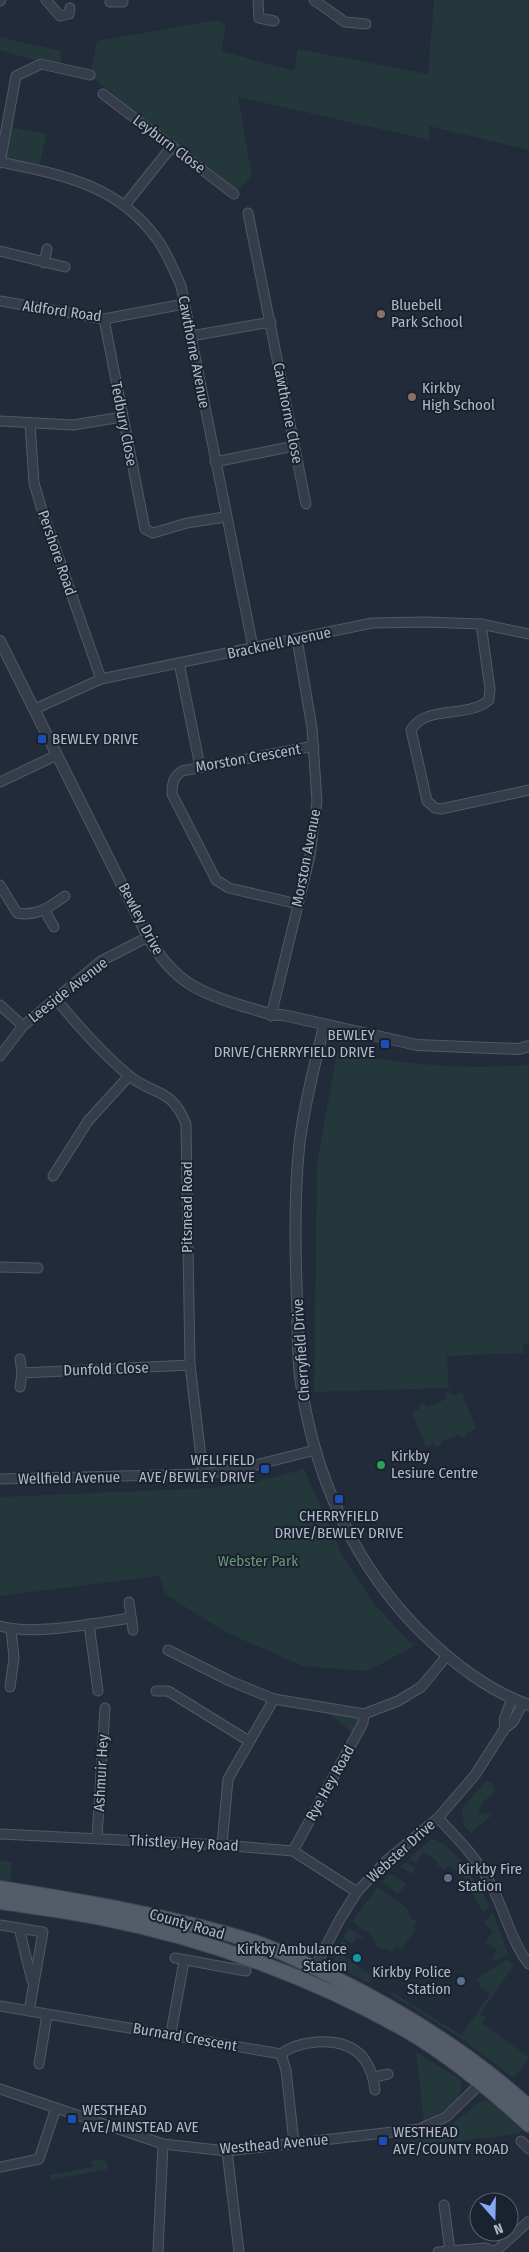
<svg xmlns="http://www.w3.org/2000/svg" width="529" height="2252" font-family="'Fira Sans Condensed',sans-serif">
	<style>
		.green { fill: #24373b }
		.lines { fill: none; stroke-linecap: round; stroke-linejoin: round }
		.minor-casing { stroke: #515865; stroke-width: 11 }
		.tertiary-casing { stroke: #515865; stroke-width: 12 }
		.primary-casing { stroke: #3f4653; stroke-width: 16 }
		.minor { stroke: #363d4a; stroke-width: 9 }
		.tertiary { stroke: #363d4a; stroke-width: 10 }
		.primary { stroke: #545c6a; stroke-width: 14 }
		.education-dot { fill: #8d6e63; stroke: #1b222f; stroke-width: 2 }
		.transit-dot { fill: #1a4fb4; stroke: #1b222f; stroke-width: 2 }
		.leisure-dot { fill: #2e9e5b; stroke: #1b222f; stroke-width: 2 }
		.service-dot { fill: #5c6f8a; stroke: #1b222f; stroke-width: 2 }
		.culture-dot { fill: #0f9aa8; stroke: #1b222f; stroke-width: 2 }
		.labels { text-anchor: middle; stroke-width: 4; stroke-linejoin: round; paint-order: stroke }
		.street-label { font-size: 15px; fill: #b1b8c6; stroke: #1b222f }
		.poi-label { font-size: 15px; fill: #b1b8c6; stroke: #1b222f; text-anchor: start }
		.park-label { font-size: 15px; fill: #689776; stroke: #1b222f }
	</style>
	<rect width="100%" height="100%" fill="#222b3a"/>
	<g class="green">
		<path d="M434,0H529V150L429,126V140L238,97L252,176L234,194L90,75L97,41L218,20L226,26L221,51L294,71L298,49L428,74Z"/>
		<path d="M0,37L61,51L60,68L0,50Z"/>
		<path d="M7,126L47,134L38,170L0,162Z"/>
		<path d="M337,1053C400,1062 464,1072 529,1064V1343L522,1345L525,1353L447,1356L449,1388L314,1392L317,1163Z"/>
		<path d="M451,1392L452,1395L462,1392L476,1429L466,1433L467,1436L460,1438L459,1435L441,1441L442,1444L436,1447L434,1443L426,1447L412,1412L419,1409V1405L425,1403L427,1407L446,1399L444,1394Z"/>
		<path d="M304,1469L342,1555L374,1604L414,1646L368,1671L303,1666L225,1632L165,1594L160,1576L0,1596V1497L211,1488L263,1480Z"/>
		<path d="M317,1705L364,1714L356,1735Z"/>
		<path d="M486,1781L492,1783L495,1790C490,1800 479,1800 479,1812L492,1815L471,1833L464,1826L462,1808Z"/>
		<path d="M431,1839C454,1842 480,1887 490,1906L483,1912L468,1887L462,1883L465,1878L448,1866L444,1870L437,1865L438,1862L424,1852L415,1863L409,1859Z"/>
		<path d="M0,1860L12,1862L10,1890L0,1888Z"/>
		<path d="M407,1862L416,1868L412,1874L399,1866Z"/>
		<path d="M390,1873L406,1884L398,1894L382,1882Z"/>
		<path d="M377,1887L407,1908L410,1917L417,1922L413,1927L416,1929L401,1950L396,1947L392,1952L385,1948L384,1950L379,1947L378,1949L370,1934L352,1922Z"/>
		<path d="M493,1913L508,1954L496,1961L491,1958L497,1950L485,1942L493,1931L484,1923Z"/>
		<path d="M349,1928L364,1938V1939L357,1937L352,1944L343,1938Z"/>
		<path d="M342,1940L350,1947L344,1956L373,1977L369,1983L336,1967L334,1961Z"/>
		<path d="M507,1959L514,1965L480,2014L486,2018L482,2023L529,2058L514,2078L459,2037L390,1994L392,1992L461,2035L490,1994L479,1986L481,1983L476,1979Z"/>
		<path d="M416,2052L460,2079C468,2101 441,2112 424,2121Z"/>
		<path d="M485,2101L493,2103L521,2129L519,2134L406,2147L405,2142C435,2137 456,2122 479,2102Z"/>
		<path d="M101,2159L107,2162L108,2169L50,2180L49,2175L92,2167L91,2161Z"/>
	</g>
	<g class="lines">
		<g class="minor-casing">
			<g id="minor">
				<path d="M46,0L60,16L69,14L70,8"/>
				<path d="M258,0L259,18L274,21"/>
				<path d="M314,0L345,22L366,24"/>
				<path d="M0,1L1,0"/>
				<path d="M110,2H123V0"/>
				<path d="M103,94L234,194"/>
				<path d="M0,162C62,175 117,184 157,239C167,253 174,270 181,286L253,647"/>
				<path d="M0,163L16,76L41,64L90,75"/>
				<path d="M125,205L172,146"/>
				<path d="M248,213L306,504"/>
				<path d="M0,251L65,267"/>
				<path d="M44,263L47,249"/>
				<path d="M0,301L104,319L184,304"/>
				<path d="M104,319L145,529L153,533L187,523L225,517"/>
				<path d="M191,336L271,322"/>
				<path d="M0,421L73,425L122,417"/>
				<path d="M30,424L34,483L41,507L101,679"/>
				<path d="M215,462L294,446"/>
				<path d="M481,624L490,689L489,700C468,719 426,704 411,730L427,801L435,808L441,809L529,790"/>
				<path d="M179,663L200,766"/>
				<path d="M35,709L101,679L372,623L425,622L481,624L529,634"/>
				<path d="M0,782L57,755"/>
				<path d="M0,885L17,913C36,917 50,907 65,896"/>
				<path d="M298,904L229,888L216,880L172,794C172,784 173,777 182,771L314,746"/>
				<path d="M45,911L54,927"/>
				<path d="M56,999C78,1026 100,1051 127,1074C152,1096 171,1086 186,1124L190,1365L203,1474"/>
				<path d="M0,1005L23,1026"/>
				<path d="M271,1016L310,856L317,801L312,728L297,639"/>
				<path d="M0,1056L23,1026L101,961L148,937"/>
				<path d="M53,1176L88,1121L129,1076"/>
				<path d="M0,1267L38,1268"/>
				<path d="M22,1373L190,1365"/>
				<path d="M20,1387L22,1373L20,1359"/>
				<path d="M0,1479L203,1474L252,1466L315,1450"/>
				<path d="M129,1602L133,1630"/>
				<path d="M89,1624L98,1691"/>
				<path d="M0,1626C35,1636 95,1623 131,1618"/>
				<path d="M168,1650L230,1681L274,1699L364,1714L398,1701L421,1687L446,1657"/>
				<path d="M10,1687L14,1658L11,1629"/>
				<path d="M156,1691H168L249,1741"/>
				<path d="M505,1728L504,1720L512,1698"/>
				<path d="M438,1818C456,1837 476,1857 489,1881C504,1907 510,1940 529,1964"/>
				<path d="M0,1834L222,1845L293,1851L357,1892"/>
				<path d="M97,1838L105,1708"/>
				<path d="M222,1845L228,1779L274,1699"/>
				<path d="M293,1851L363,1723L364,1714"/>
				<path d="M0,1925L43,1932L29,2011"/>
				<path d="M19,1928L32,1981"/>
				<path d="M175,1958L246,1971"/>
				<path d="M313,1971L340,1919L357,1892L386,1861L438,1818L475,1775L505,1728L513,1722L523,1703"/>
				<path d="M0,2006L281,2054"/>
				<path d="M171,2033L184,1961"/>
				<path d="M281,2054C291,2046 305,2043 317,2042C351,2040 371,2055 375,2090"/>
				<path d="M281,2054L286,2070L294,2143"/>
				<path d="M39,2064L47,2015"/>
				<path d="M374,2077L388,2074"/>
				<path d="M0,2089L163,2144L227,2151L419,2129L446,2117L481,2083"/>
				<path d="M521,2141L529,2149"/>
				<path d="M227,2151L239,2252"/>
				<path d="M0,2167L39,2159L56,2108"/>
				<path d="M444,2205L450,2251"/>
				<path d="M496,2251L529,2221"/>
				<path d="M158,2252L163,2144"/>
				<path d="M438,2252L485,2248L497,2252"/>
			</g>
		</g>
		<g class="tertiary-casing">
			<g id="tertiary">
				<path d="M0,641L148,937C173,981 199,993 246,1007C259,1010 269,1016 283,1015L417,1045L519,1049L529,1046"/>
				<path d="M324,1026C315,1064 303,1109 299,1148C294,1198 295,1249 297,1299C298,1325 297,1351 300,1377C313,1472 352,1563 421,1632C453,1663 487,1690 529,1705"/>
			</g>
		</g>
		<g class="primary-casing">
			<g id="primary">
				<path d="M0,1888C86,1902 172,1916 255,1942C281,1951 307,1964 331,1976C402,2011 470,2053 529,2107"/>
				<path d="M0,1902C34,1907 68,1911 101,1918C208,1939 315,1978 409,2032C453,2058 492,2091 529,2125"/>
			</g>
		</g>
		<use href="#minor" class="minor"/>
		<use href="#tertiary" class="tertiary"/>
		<use href="#primary" class="primary"/>
	</g>
	<g class="education-dot">
		<circle cx="381" cy="314" r="5"/>
		<circle cx="412" cy="397" r="5"/>
	</g>
	<g class="transit-dot">
		<rect x="37" y="734" width="10" height="10" rx="2.5"/>
		<rect x="380" y="1039" width="10" height="10" rx="2.5"/>
		<rect x="260" y="1464" width="10" height="10" rx="2.5"/>
		<rect x="334" y="1494" width="10" height="10" rx="2.5"/>
		<rect x="67" y="2114" width="10" height="10" rx="2.5"/>
		<rect x="378" y="2136" width="10" height="10" rx="2.5"/>
	</g>
	<circle class="leisure-dot" cx="381" cy="1465" r="5"/>
	<g class="service-dot">
		<circle cx="448" cy="1878" r="5"/>
		<circle cx="461" cy="1981" r="5"/>
	</g>
	<circle class="culture-dot" cx="357" cy="1958" r="5"/>
	<g class="labels">
		<g class="street-label">
			<text transform="translate(169 144) rotate(37)" y="5">Leyburn Close</text>
			<text transform="translate(62 311) rotate(8)" y="5">Aldford Road</text>
			<text transform="translate(194 352) rotate(79)" y="5">Cawthorne Avenue</text>
			<text transform="translate(288 413) rotate(79)" y="5">Cawthorne Close</text>
			<text transform="translate(124 424) rotate(79)" y="5">Tedbury Close</text>
			<text transform="translate(57 553) rotate(71)" y="5">Pershore Road</text>
			<text transform="translate(279 643) rotate(-12)" y="5">Bracknell Avenue</text>
			<text transform="translate(248 758) rotate(-10)" y="5">Morston Crescent</text>
			<text transform="translate(306 858) rotate(-79)" y="5">Morston Avenue</text>
			<text transform="translate(141 919) rotate(62)" y="5">Bewley Drive</text>
			<text transform="translate(68 990) rotate(-38)" y="5">Leeside Avenue</text>
			<text transform="translate(187 1207) rotate(-90)" y="5">Pitsmead Road</text>
			<text transform="translate(301 1350) rotate(-94)" y="5">Cherryfield Drive</text>
			<text transform="translate(106 1369) rotate(-2)" y="5">Dunfold Close</text>
			<text transform="translate(69 1478) rotate(-1)" y="5">Wellfield Avenue</text>
			<text transform="translate(101 1773) rotate(-87)" y="5">Ashmuir Hey</text>
			<text transform="translate(330 1783) rotate(-61)" y="5">Rye Hey Road</text>
			<text transform="translate(184 1843) rotate(3)" y="5">Thistley Hey Road</text>
			<text transform="translate(401 1851) rotate(-42)" y="5">Webster Drive</text>
			<text transform="translate(187 1924) rotate(16)" y="5">County Road</text>
			<text transform="translate(185 2037) rotate(10)" y="5">Burnard Crescent</text>
			<text transform="translate(274 2144) rotate(-5)" y="5">Westhead Avenue</text>
		</g>
		<g class="poi-label">
			<text x="391" y="310">Bluebell<tspan x="391" dy="17">Park School</tspan></text>
			<text x="422" y="393">Kirkby<tspan x="422" dy="17">High School</tspan></text>
			<text x="52" y="744">BEWLEY DRIVE</text>
			<text x="375" y="1040" text-anchor="end">BEWLEY<tspan x="375" dy="17">DRIVE/CHERRYFIELD DRIVE</tspan></text>
			<text x="391" y="1461">Kirkby<tspan x="391" dy="17">Lesiure Centre</tspan></text>
			<text x="255" y="1465" text-anchor="end">WELLFIELD<tspan x="255" dy="17">AVE/BEWLEY DRIVE</tspan></text>
			<text x="339" y="1521" text-anchor="middle">CHERRYFIELD<tspan x="339" dy="17">DRIVE/BEWLEY DRIVE</tspan></text>
			<text x="458" y="1874">Kirkby Fire<tspan x="458" dy="17">Station</tspan></text>
			<text x="347" y="1954" text-anchor="end">Kirkby Ambulance<tspan x="347" dy="17">Station</tspan></text>
			<text x="451" y="1977" text-anchor="end">Kirkby Police<tspan x="451" dy="17">Station</tspan></text>
			<text x="82" y="2115">WESTHEAD<tspan x="82" dy="17">AVE/MINSTEAD AVE</tspan></text>
			<text x="393" y="2137">WESTHEAD<tspan x="393" dy="17">AVE/COUNTY ROAD</tspan></text>
		</g>
		<g class="park-label">
			<text x="258" y="1566">Webster Park</text>
		</g>
	</g>
	<g transform="translate(494 2217) rotate(160)"><circle r="24" fill="#1b222f" stroke="#575e6b"/>
	<path d="M0-4L9 19L0 12L-9 19Z" fill="#86a9f6"/>
	<text y="-8" font-size="14" font-weight="bold" text-anchor="middle" fill="#b1b8c6">N</text>
	</g>
</svg>
